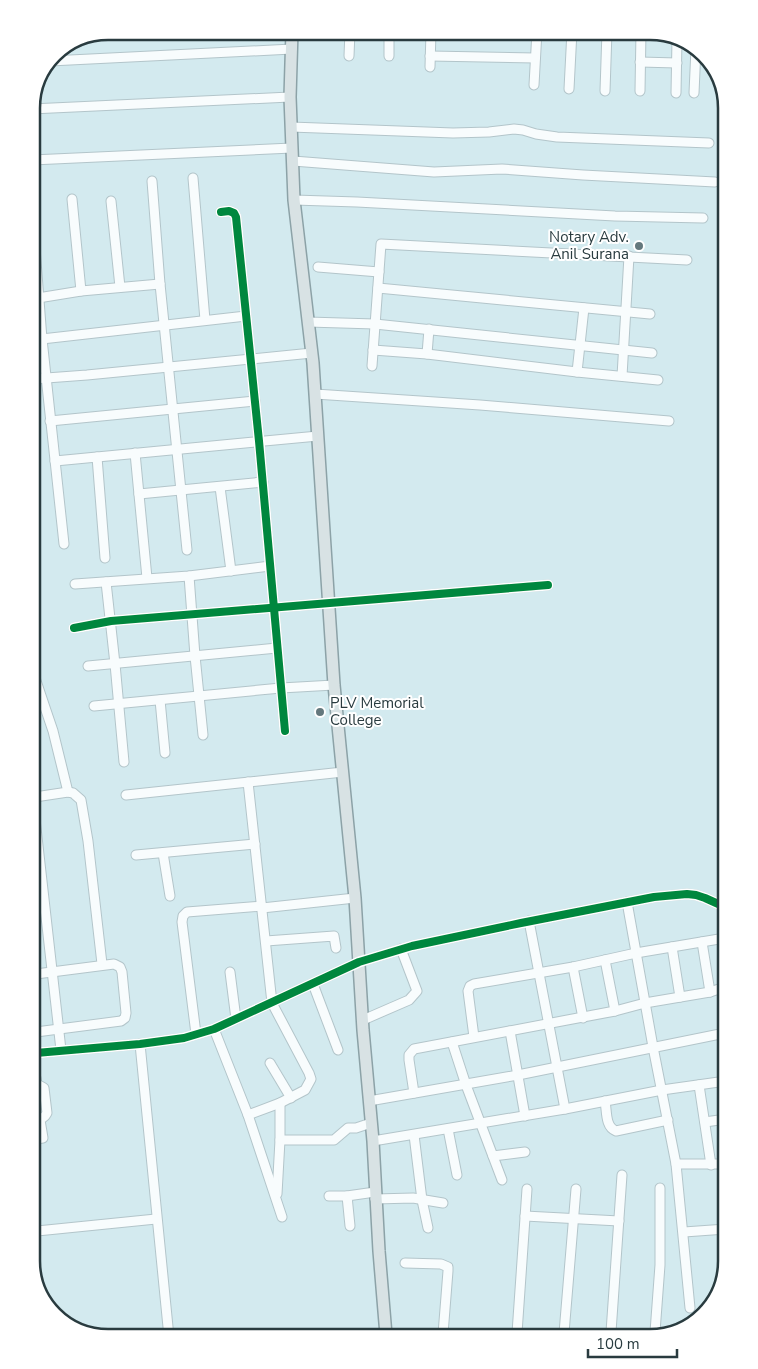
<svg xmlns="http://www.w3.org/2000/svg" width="758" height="1369" font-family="'Nunito Sans',sans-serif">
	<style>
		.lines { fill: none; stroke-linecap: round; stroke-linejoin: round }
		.minor-casing { stroke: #b3c5ca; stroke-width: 11 }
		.major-casing { stroke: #8ca2a7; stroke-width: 14 }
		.minor { stroke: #f8fcfd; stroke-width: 9 }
		.major { stroke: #d8e2e4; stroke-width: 11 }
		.cycleway-casing { stroke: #fff; stroke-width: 11 }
		.cycleway { stroke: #00873e; stroke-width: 8 }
		.poi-dot { fill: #64787d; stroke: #fff; stroke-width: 2 }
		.labels { text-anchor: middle; stroke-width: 4; stroke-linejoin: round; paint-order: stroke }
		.poi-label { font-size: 15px; fill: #293b3f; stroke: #fff; text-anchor: end }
		.rim { fill: none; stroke: #293b3f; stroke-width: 2.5 }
	</style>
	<rect width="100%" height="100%" fill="#d3eaef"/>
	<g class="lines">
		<g class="minor-casing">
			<g id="minor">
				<path d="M349,56L350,31"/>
				<path d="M389,56V31"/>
				<path d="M430,56L535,58"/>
				<path d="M50,61L292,49"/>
				<path d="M640,62L677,63"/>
				<path d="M430,67L431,31"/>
				<path d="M534,85L537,31"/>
				<path d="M569,89L572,31"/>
				<path d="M605,91L607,31"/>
				<path d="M640,91L641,31"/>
				<path d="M676,93L677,39"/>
				<path d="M694,93L696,48"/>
				<path d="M31,109L290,97"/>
				<path d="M291,127L453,133L489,132L514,129L523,130L536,134L557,137L709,143"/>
				<path d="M32,160L292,148"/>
				<path d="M293,161L434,172L502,169L583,175L715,182"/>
				<path d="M193,178L205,320"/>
				<path d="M152,181L160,284L187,550"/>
				<path d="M72,199L81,291"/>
				<path d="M294,200L357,202L615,216L703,218"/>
				<path d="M111,201L120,287"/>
				<path d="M32,209L42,339L64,544"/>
				<path d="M221,212L229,211L234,213L236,217L259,441L285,731"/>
				<path d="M318,267L379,272"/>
				<path d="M378,288L650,314"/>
				<path d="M38,298L81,291L160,284"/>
				<path d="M308,322L375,324L652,353"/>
				<path d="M33,340L246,316"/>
				<path d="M373,350L427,354L577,372L658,380"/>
				<path d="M427,354L429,329"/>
				<path d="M372,366L381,244L687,260"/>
				<path d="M577,372L584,308"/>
				<path d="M622,376L629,256"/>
				<path d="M33,379L87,375L312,353"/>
				<path d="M315,394L480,405L669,421"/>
				<path d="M50,421L255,401"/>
				<path d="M135,453L147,578"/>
				<path d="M97,457L105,558"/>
				<path d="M55,461L318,436"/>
				<path d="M220,487L231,571"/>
				<path d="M139,494L263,482"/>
				<path d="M189,576L195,656L203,735"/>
				<path d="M106,582L115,664L124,762"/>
				<path d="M75,584L189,576L270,566"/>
				<path d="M74,628L111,621L548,585"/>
				<path d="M88,666L277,648"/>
				<path d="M34,675L53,731L68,792"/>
				<path d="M160,700L165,753"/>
				<path d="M94,706L281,688L334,685"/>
				<path d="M248,782L272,1003L309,1073L311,1079L305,1090L280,1103L248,1115"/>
				<path d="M126,795L343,772"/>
				<path d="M35,797L68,792L73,793L81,800L88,841L102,964"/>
				<path d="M35,819L61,1050"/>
				<path d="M163,853L170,896"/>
				<path d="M136,855L255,844"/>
				<path d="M627,902L653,1047L676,1164L690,1308"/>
				<path d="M262,908L355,898"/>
				<path d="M529,921L565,1109"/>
				<path d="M266,941L334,936L336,948"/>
				<path d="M702,942L710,992"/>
				<path d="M672,947L680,997"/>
				<path d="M605,960L615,1011"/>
				<path d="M573,967L583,1018"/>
				<path d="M230,972L236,1019"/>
				<path d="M36,974L114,964L120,967L122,972L126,1013L125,1018L121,1021L36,1032"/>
				<path d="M313,984L338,1050"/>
				<path d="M363,1020L409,1000L417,991L401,949"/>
				<path d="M214,1029L248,1115L282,1217"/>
				<path d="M510,1031L525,1116"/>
				<path d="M196,1034L182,922L183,916L187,912L262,906"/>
				<path d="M474,1037L468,991L470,986L474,984L573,967L636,953L725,938"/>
				<path d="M452,1042L466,1085L502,1180"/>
				<path d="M140,1044L169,1337"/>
				<path d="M36,1053L140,1044L184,1038L214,1029L359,962L412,946L521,923L654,897L687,894L696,895L705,898L725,907"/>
				<path d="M270,1063L291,1098"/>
				<path d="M36,1078L37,1084L44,1088L47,1113L45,1116L40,1120L43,1138L36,1139"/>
				<path d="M699,1085L711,1165"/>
				<path d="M414,1093L409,1060V1055L414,1049L615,1011L645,1003L710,992L725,987"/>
				<path d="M369,1101L518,1075L725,1033"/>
				<path d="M605,1101C607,1111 605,1127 616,1131L668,1120"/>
				<path d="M705,1122L726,1119"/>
				<path d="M448,1129L457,1175"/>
				<path d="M414,1135L422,1200L428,1228"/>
				<path d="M280,1140H334L348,1128H356L371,1123"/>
				<path d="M373,1141L565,1109L662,1090L726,1081"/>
				<path d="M493,1156L525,1152"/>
				<path d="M676,1164H726"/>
				<path d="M277,1194L280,1140V1103"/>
				<path d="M329,1196H347"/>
				<path d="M375,1199L413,1198L443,1203"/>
				<path d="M525,1216L619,1221"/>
				<path d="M350,1226L347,1196L375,1192"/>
				<path d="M37,1231L156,1219"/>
				<path d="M684,1232L726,1229"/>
				<path d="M405,1263L441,1264L448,1267V1271L443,1334"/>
				<path d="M611,1332L622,1175"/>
				<path d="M655,1332L660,1265V1188"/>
				<path d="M517,1333L527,1189"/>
				<path d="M564,1333L576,1189"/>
			</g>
		</g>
		<g class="major-casing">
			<path id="major" d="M292,31L290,97L294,200L313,363L334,685L355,898L363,1030L373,1141L379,1251L386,1335"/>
		</g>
		<use href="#minor" class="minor"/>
		<use href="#major" class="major"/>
		<g class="cycleway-casing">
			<g id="cycleway">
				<path d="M221,212L229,211L234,213L236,217L259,441L285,731"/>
				<path d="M74,628L111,621L548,585"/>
				<path d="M36,1053L140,1044L184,1038L214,1029L359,962L412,946L521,923L654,897L687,894L696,895L705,898L725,907"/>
			</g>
		</g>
		<use href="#cycleway" class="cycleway"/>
	</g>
	<g class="poi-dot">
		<circle cx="639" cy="246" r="5"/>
		<circle cx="320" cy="712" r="5"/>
	</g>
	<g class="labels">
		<g class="poi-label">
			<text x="629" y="242">Notary Adv.<tspan x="629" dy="17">Anil Surana</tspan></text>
			<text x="330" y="708" text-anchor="start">PLV Memorial<tspan x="330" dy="17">College</tspan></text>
		</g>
	</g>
	<path d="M0 0H758V1369H0ZM108 40H650A68 68 0 0 1 718 108V1261A68 68 0 0 1 650 1329H108A68 68 0 0 1 40 1261V108A68 68 0 0 1 108 40Z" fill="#fff" fill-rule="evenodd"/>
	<path class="rim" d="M108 40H650A68 68 0 0 1 718 108V1261A68 68 0 0 1 650 1329H108A68 68 0 0 1 40 1261V108A68 68 0 0 1 108 40Z"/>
	<path d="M588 1349v8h89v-8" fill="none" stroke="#293b3f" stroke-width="2.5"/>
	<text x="596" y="1349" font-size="15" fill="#293b3f" stroke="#ffffff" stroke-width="4" paint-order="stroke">100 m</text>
</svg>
